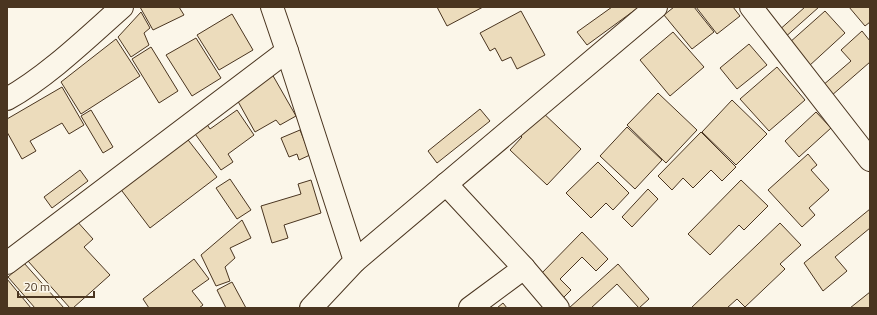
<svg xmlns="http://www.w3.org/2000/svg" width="877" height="315" font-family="'Titillium Web',sans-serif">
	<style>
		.building { fill: #ecdcbc; stroke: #4a3520 }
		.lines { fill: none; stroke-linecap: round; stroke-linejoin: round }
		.street-casing { stroke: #4a3520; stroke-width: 24 }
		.secondary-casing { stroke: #4a3520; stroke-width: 24 }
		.street { stroke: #fbf6e9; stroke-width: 22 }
		.secondary { stroke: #fbf6e9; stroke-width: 22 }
	</style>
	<rect width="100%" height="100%" fill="#fbf6e9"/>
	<g class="building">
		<path d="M140,7H179L184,15L153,30Z"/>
		<path d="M437,7H483L447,26Z"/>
		<path d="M612,7H639L587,45L577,32Z"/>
		<path d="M674,7H694L714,32L692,49L664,15Z"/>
		<path d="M696,7H733L740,16L717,34Z"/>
		<path d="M805,7H819L783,39L777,32Z"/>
		<path d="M849,7H870V22L865,26Z"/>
		<path d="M521,11L545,55L517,69L511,57L502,61L495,48L490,51L480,33Z"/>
		<path d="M825,11L845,33L809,66L789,43Z"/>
		<path d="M141,12L150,28L144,33L149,45L131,57L118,37Z"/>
		<path d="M232,14L253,50L219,70L197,35Z"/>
		<path d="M862,31L870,41V62L831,96L822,86L851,61L841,50Z"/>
		<path d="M673,32L704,67L670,96L640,60Z"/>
		<path d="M196,38L221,78L192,96L166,55Z"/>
		<path d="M116,39L140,76L81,114L61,82Z"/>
		<path d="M749,44L767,65L737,89L720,68Z"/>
		<path d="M151,47L178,91L159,103L132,59Z"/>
		<path d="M777,67L805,100L769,131L740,99Z"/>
		<path d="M272,74L296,116L280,125L276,120L255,132L235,96Z"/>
		<path d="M62,87L84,125L69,134L62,123L30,141L36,151L22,159L7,132V119Z"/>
		<path d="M658,93L697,130L666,163L627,125Z"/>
		<path d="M732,100L767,134L736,165L702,132Z"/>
		<path d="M480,109L490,121L437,163L428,151Z"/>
		<path d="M539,109L581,149L547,185L510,150L522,137L517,132Z"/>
		<path d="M91,110L113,147L103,153L81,116Z"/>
		<path d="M237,110L254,135L228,154L233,162L221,170L193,131L206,123L210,129Z"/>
		<path d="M816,112L831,128L799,157L785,141Z"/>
		<path d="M627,127L662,160L635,189L600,156Z"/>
		<path d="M300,130L310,155L299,160L297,154L289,157L281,138Z"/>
		<path d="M701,132L736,167L722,181L711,170L693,188L683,178L672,190L658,176Z"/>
		<path d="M185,136L217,177L150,228L119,187Z"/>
		<path d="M808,154L817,165L811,170L829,190L809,208L815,215L802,227L768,190Z"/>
		<path d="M598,162L629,193L613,210L606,203L591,218L566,193Z"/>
		<path d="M80,170L88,181L52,208L44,197Z"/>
		<path d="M230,179L251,210L237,219L216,188Z"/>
		<path d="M311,180L321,213L284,225L288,238L272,243L261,206L301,194L298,184Z"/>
		<path d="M741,180L768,206L744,230L739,225L710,255L688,234Z"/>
		<path d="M648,189L658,199L632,227L622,217Z"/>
		<path d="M870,209V228L835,257L847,271L823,291L804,263Z"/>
		<path d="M75,219L93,239L84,247L110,275L73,308H70L28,261Z"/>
		<path d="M242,220L251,238L230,248L235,258L225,267L230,281L216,286L201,255Z"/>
		<path d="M780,223L801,245L780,264L785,269L745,307L737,299L727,308H691Z"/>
		<path d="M582,232L608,259L596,271L582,257L560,279L571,290L562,299L539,276Z"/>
		<path d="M194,259L209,279L192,291L203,305L199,308H149L143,299Z"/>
		<path d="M24,263L64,308H35L8,277Z"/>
		<path d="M618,264L649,299L639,308L617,284L591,308H569Z"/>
		<path d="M7,279L31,308H7Z"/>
		<path d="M232,282L246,308H226L217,290Z"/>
		<path d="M870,292V308H850Z"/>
		<path d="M503,303L507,308H497Z"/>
	</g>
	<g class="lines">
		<g class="street-casing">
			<g id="street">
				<path d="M751,7L870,160"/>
				<path d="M7,99C48,76 87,38 122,7"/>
				<path d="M446,184L524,268L558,308"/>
				<path d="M355,261L656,7"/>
				<path d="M7,263L287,51"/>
				<path d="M470,308L524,268"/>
			</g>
		</g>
		<g class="secondary-casing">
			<path id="secondary" d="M272,7L287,51L355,261L311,308"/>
		</g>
		<use href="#street" class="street"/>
		<use href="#secondary" class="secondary"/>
	</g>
	<rect width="877" height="315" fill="none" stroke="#4a3520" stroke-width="16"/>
	<path d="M18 291v6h76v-6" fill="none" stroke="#4a3520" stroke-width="2"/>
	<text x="24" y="291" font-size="12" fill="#4a3520" stroke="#fbf6e9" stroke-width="3" paint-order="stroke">20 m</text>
</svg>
